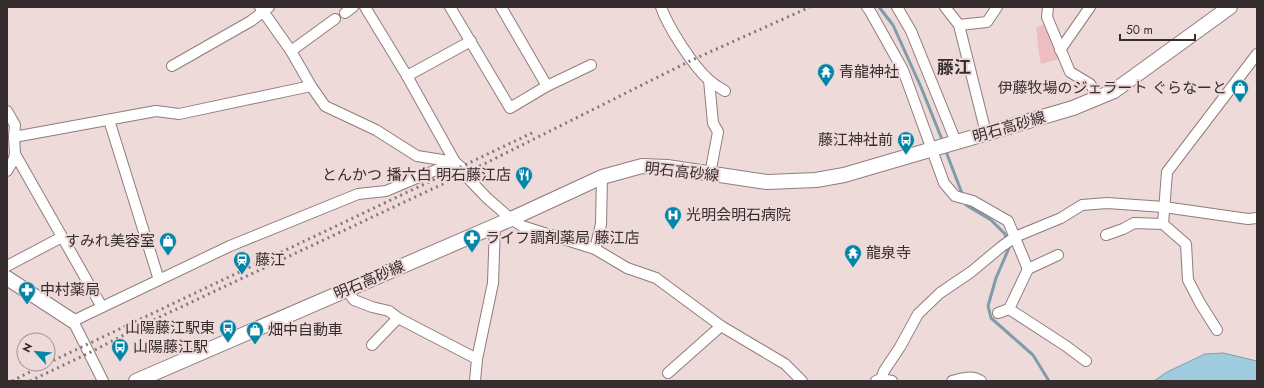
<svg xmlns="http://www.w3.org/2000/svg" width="1264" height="388" font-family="Jost,'Noto Sans JP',sans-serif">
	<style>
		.green { fill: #ecbec0 }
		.water { fill: #9eccde; stroke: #7f9ca9 }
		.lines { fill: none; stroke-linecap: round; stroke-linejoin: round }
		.stream { stroke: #7f9ca9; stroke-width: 3 }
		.street-casing { stroke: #907c7d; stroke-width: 12 }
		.secondary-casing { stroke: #907c7d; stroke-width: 16 }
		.street { stroke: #fff; stroke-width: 10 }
		.secondary { stroke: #fff; stroke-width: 14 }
		.rail { stroke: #867879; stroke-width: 3; stroke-dasharray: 2 4; stroke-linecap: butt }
		.labels { text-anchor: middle; stroke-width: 4; stroke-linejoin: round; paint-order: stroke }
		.poi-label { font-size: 15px; fill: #362d2e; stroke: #efdada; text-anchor: start }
		.street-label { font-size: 15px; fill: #362d2e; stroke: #efdada }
		.quarter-label { font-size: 17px; font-weight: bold; fill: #362d2e; stroke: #efdada }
	</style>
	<rect width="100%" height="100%" fill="#efdada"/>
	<path class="green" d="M1047,23L1059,59L1041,64C1038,52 1038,40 1036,28Z"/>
	<path class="water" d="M1223,353L1257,361V381H1154L1167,372L1205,354Z"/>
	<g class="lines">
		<g class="stream">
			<path d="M879,7L893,25L921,87L943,142"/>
			<path d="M945,149L963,196"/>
			<path d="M965,202L966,205L991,220L1005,234L1009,248L996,278L988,306L991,318L1033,355L1049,381"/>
		</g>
		<g class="street-casing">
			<g id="street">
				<path d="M260,7L291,51L311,86L325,106L376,130L417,156L455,162"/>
				<path d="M365,7L407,76L455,162L461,167L464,174L487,198L511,219L522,226L595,249L627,268L656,278L721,326L785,364L802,381"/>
				<path d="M450,7L510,108L547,86L591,65"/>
				<path d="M501,7L547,86"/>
				<path d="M661,7C668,27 693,66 709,80C713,84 719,87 725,91"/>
				<path d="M867,7L870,11L903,70L944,183L955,196L973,201L1008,221L1028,269"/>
				<path d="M897,7L911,31L956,142"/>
				<path d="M945,7L959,25L986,133"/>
				<path d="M1048,7L1047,17L1070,72L1090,84L1099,97"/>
				<path d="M345,13L353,7"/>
				<path d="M959,25L987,22L997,7"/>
				<path d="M1060,50L1090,7"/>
				<path d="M291,51L335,19"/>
				<path d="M172,66L251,21L269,7"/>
				<path d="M407,76L471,41"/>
				<path d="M709,80L713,123L718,132L710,174"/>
				<path d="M7,111L15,125L14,137L15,154L13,161L7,171"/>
				<path d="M109,120L159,280"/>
				<path d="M14,137L156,111L179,114L311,86"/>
				<path d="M15,154L102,307"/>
				<path d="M1106,235L1123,229L1134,223L1163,224"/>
				<path d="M595,249L601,224L602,177"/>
				<path d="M7,266L62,237"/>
				<path d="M346,289L354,300L372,307L389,311L398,318L477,359"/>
				<path d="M1009,309L1066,346L1086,361"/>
				<path d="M998,313L1009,309L1028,269L1058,255"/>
				<path d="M1217,330L1200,303L1188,280L1186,244L1163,224L1167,172L1257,54"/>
				<path d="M372,345L398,318"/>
				<path d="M668,373L721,326"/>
				<path d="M881,379L892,381"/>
				<path d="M103,381L73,321L230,246L358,194L386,191L455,162"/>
				<path d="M475,381L477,359L493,283L495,225"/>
				<path d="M876,381L881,379L884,371L900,347L918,314L940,293L971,272L1001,247L1015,237L1061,218L1082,205L1107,203L1164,207L1248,219L1257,218"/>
				<path d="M952,381C962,378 972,375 981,381"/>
			</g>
		</g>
		<g class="secondary-casing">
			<g id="secondary">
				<path d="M7,278L73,321"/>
				<path d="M136,381L511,219L602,177L642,166L667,167L767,182L816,180L844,175L1073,108L1114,91L1230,7"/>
			</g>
		</g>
		<use href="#street" class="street"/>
		<use href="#secondary" class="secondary"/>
		<g class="rail">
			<path d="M48,363L534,132"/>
			<path d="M12,381L46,364"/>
			<path d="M30,381L89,353L147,323L464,174L692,60L810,7"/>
		</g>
	</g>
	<defs>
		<g id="temple-pin" transform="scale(0.9)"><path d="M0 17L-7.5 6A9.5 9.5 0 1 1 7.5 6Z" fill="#0185a8" stroke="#efdada"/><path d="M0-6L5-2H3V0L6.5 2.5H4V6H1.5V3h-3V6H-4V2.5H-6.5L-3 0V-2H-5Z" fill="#fff"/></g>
		<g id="shop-pin" transform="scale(0.9)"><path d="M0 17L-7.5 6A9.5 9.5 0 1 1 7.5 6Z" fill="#0185a8" stroke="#efdada"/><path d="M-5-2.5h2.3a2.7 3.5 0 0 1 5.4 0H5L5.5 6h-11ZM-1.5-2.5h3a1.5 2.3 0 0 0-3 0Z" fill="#fff"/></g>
		<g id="bus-pin" transform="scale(0.9)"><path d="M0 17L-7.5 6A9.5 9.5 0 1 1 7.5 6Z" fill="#0185a8" stroke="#efdada"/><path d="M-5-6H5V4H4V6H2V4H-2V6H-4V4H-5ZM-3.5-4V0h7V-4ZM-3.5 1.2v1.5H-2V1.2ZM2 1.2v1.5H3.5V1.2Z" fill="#fff"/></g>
		<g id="restaurant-pin" transform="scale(0.9)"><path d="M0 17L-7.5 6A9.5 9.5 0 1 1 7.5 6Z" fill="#0185a8" stroke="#efdada"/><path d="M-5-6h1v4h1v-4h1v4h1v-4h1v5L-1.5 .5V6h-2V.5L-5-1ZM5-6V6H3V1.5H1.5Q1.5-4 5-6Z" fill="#fff"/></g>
		<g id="hospital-pin" transform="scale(0.9)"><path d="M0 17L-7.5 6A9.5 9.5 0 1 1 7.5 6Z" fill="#0185a8" stroke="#efdada"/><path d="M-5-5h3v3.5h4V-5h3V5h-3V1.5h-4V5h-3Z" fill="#fff"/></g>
		<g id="pharmacy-pin" transform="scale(0.9)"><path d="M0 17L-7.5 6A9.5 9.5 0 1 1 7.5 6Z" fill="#0185a8" stroke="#efdada"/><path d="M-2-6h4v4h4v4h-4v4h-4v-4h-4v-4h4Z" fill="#fff"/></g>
		<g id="station-pin" transform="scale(0.9)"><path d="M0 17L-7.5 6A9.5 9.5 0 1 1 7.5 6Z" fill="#0185a8" stroke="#efdada"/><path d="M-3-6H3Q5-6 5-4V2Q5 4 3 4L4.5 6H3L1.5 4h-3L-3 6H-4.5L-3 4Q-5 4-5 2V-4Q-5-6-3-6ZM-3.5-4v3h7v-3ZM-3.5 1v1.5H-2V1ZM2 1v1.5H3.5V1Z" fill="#fff"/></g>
	</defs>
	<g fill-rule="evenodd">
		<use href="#temple-pin" x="826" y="72"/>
		<use href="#shop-pin" x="1240" y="88"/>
		<use href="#bus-pin" x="906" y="140"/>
		<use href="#restaurant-pin" x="524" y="175"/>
		<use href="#hospital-pin" x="673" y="215"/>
		<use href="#pharmacy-pin" x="472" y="238"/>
		<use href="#shop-pin" x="168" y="241"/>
		<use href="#temple-pin" x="853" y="253"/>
		<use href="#station-pin" x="242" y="260"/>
		<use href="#pharmacy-pin" x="27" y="290"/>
		<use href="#bus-pin" x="228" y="328"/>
		<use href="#shop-pin" x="255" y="330"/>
		<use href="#bus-pin" x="120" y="347"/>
	</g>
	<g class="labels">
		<g class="poi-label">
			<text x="839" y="77">青龍神社</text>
			<text x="1227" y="93" text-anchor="end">伊藤牧場のジェラート ぐらなーと</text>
			<text x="893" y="145" text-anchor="end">藤江神社前</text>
			<text x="511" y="180" text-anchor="end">とんかつ 播六白 明石藤江店</text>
			<text x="686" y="220">光明会明石病院</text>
			<text x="485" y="243">ライフ調剤薬局 藤江店</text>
			<text x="155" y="246" text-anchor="end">すみれ美容室</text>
			<text x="866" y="258">龍泉寺</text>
			<text x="255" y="265">藤江</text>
			<text x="40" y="295">中村薬局</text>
			<text x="215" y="333" text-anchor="end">山陽藤江駅東</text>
			<text x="268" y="335">畑中自動車</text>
			<text x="133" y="352">山陽藤江駅</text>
		</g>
		<g class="street-label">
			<text transform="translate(1009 127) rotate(-16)" y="5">明石高砂線</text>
			<text transform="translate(682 172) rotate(6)" y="5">明石高砂線</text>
			<text transform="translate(369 280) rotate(-23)" y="5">明石高砂線</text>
		</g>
		<g class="quarter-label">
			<text x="954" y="73">藤江</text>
		</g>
	</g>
	<rect width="1264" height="388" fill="none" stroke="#362d2e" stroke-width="16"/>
	<g transform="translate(36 352) rotate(297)"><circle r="19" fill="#efdada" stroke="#a59595"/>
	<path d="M0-3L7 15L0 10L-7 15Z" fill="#0185a8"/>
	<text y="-6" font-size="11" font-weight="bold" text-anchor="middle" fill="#362d2e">N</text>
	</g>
	<path d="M1120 34v6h75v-6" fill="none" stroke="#362d2e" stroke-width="2"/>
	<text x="1126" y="34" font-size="12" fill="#362d2e" stroke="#efdada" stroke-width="3" paint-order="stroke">50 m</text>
</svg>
